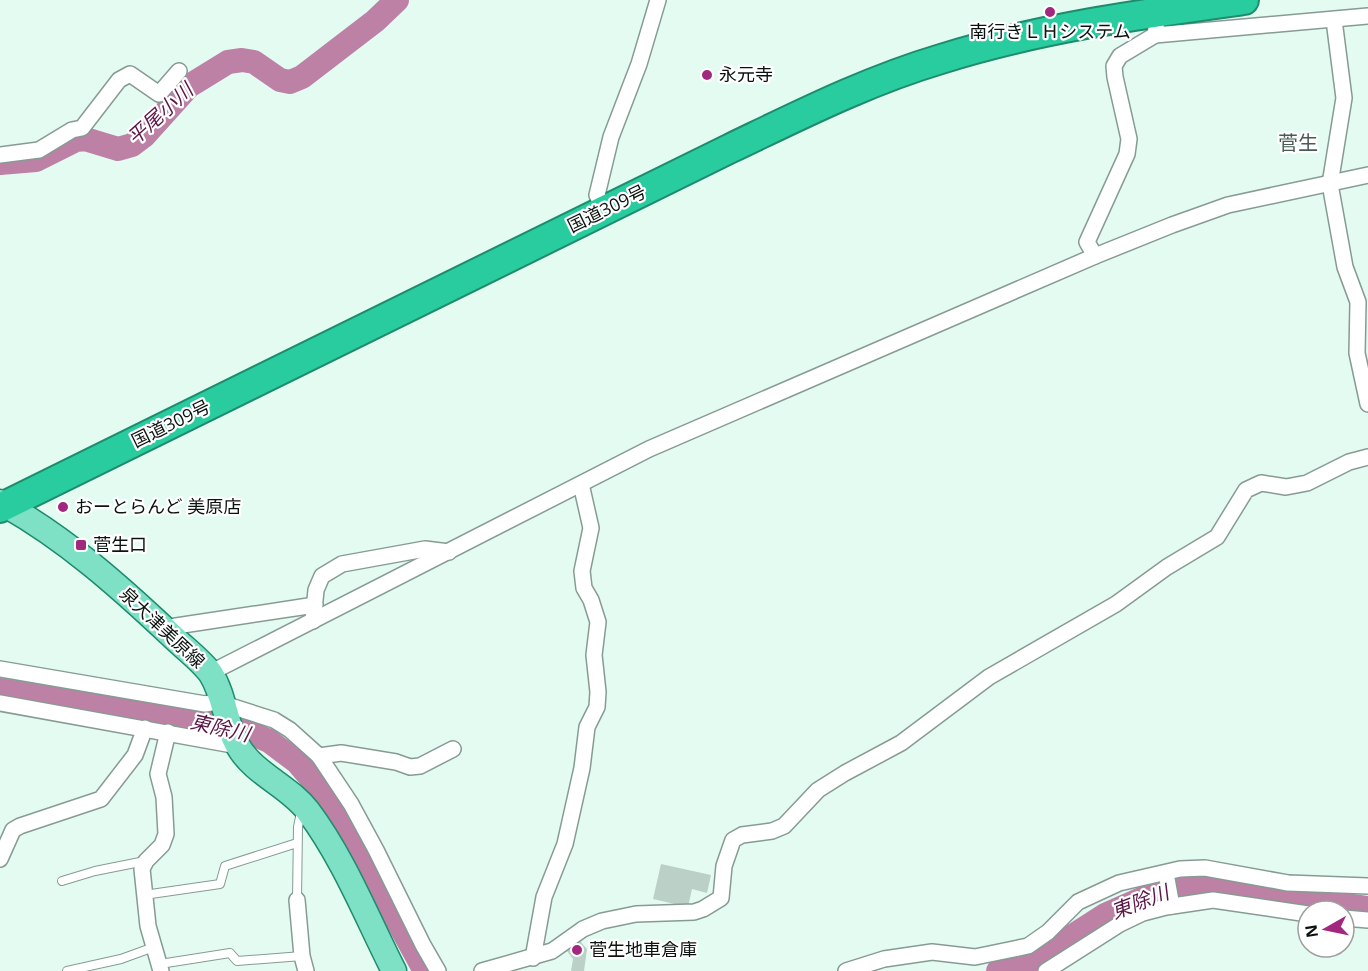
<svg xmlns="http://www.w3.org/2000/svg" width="1368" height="971" font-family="'Open Sans','Noto Sans JP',sans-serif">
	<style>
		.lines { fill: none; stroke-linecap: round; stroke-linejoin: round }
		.river { stroke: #bc81a5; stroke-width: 24 }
		.building { fill: #bbd1c8 }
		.lane-casing { stroke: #869b93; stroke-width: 10 }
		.street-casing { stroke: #869b93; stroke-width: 18 }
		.primary-casing { stroke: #1e8b6d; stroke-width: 27 }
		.highway-casing { stroke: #1e8b6d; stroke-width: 32 }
		.lane { stroke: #fff; stroke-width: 8 }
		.street { stroke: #fff; stroke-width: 15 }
		.primary { stroke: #7ee0c5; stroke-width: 24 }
		.highway { stroke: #28cc9f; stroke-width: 28 }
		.poi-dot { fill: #a2287f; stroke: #fff; stroke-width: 2 }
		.labels { text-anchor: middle; stroke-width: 4.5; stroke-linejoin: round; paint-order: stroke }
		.poi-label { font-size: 18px; fill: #0a120f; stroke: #fff; text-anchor: start }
		.street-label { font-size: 18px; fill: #0a120f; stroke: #fff }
		.water-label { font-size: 20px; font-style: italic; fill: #5b1546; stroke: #fff }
		.neighbourhood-label { font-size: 20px; fill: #495c54; stroke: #fff }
	</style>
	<rect width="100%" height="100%" fill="#e4fbf2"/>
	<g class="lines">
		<g class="river">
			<path d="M0,163L36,160L76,140L85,139L118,149L132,145L144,136L189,86L228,62L242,60L254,62L280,80L290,82L302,77L375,21L397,0"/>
			<path d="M0,690L242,729L269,741L297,762L321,790L346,828L425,971"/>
			<path d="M998,971L1024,967L1105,915L1155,893L1181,887L1210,886L1368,908"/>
		</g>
	</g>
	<g class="building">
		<path d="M661,864L711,875L707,893L692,889L688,907L653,899Z"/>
		<path d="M580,941L587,949L584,971H571L573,959L567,951Z"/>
	</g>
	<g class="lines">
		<g class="lane-casing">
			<g id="lane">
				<path d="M62,881L95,871L145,861"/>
				<path d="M144,895L220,884L225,866L297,843"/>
				<path d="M297,900L298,827L301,812"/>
				<path d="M160,964L230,953L237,961L302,956"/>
				<path d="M67,971L121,959L154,947"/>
			</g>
		</g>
		<g class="street-casing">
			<g id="street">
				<path d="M1334,20L1344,98L1330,184L1345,267L1358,302L1357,353L1368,404"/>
				<path d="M1155,35L1368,16"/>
				<path d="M0,155L39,150L72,130L82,128L119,80L130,74L159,94L179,71"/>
				<path d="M604,210L597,195L611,137L639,64L658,0"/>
				<path d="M1095,256L1087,242L1127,154L1129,139L1115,77L1114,66L1120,56L1155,35L1158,12"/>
				<path d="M313,621L316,590L322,576L342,564L425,549L449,552"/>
				<path d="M163,628L315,605"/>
				<path d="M0,669L205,704L223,701"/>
				<path d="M210,673L649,449L1095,256L1172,225L1228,205L1368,175"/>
				<path d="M0,703L238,746"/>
				<path d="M224,704L274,720L290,730L319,756L351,804L376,850L423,945L438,971"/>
				<path d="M319,756L341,753L396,762L410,767L420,766L453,749"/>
				<path d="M0,859L13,830L20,826L101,799L135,755L145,728"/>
				<path d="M1166,873L1172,906"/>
				<path d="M297,900L302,956L306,971"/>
				<path d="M1344,918L1368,920"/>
				<path d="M533,958L544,897L565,844L582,768L587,727L597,707L598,692L594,655L598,622L591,600L584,588L582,571L591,528L581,484"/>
				<path d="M161,971L148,926L142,869L146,861L162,845L166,834L164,797L158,774L168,732"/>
				<path d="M482,971L552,951L583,929L602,921L636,914L694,912L703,909L721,898L724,866L733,840L742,835L772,831L784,826L818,790L845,773L901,743L989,677L1116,604L1167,567L1217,537L1246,490L1261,483L1286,487L1307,483L1349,462L1368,457"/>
				<path d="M846,971L884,959L932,952L975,957L1028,946L1048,932L1078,902L1119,883L1180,869L1205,868L1288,883L1368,886"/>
				<path d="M1046,971L1120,924L1143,913L1166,907L1213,900L1308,914"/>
			</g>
		</g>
		<g class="primary-casing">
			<path id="primary" d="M0,502C64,537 119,586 172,636C183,647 202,661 211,674C225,696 225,724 238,746C254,774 289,786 308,811C344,859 367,918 394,971"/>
		</g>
		<g class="highway-casing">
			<path id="highway" d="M0,508L731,148C800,115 867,81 941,59C1039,28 1142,14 1244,0"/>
		</g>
		<use href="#lane" class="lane"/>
		<use href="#street" class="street"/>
		<use href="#primary" class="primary"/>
		<use href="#highway" class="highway"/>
	</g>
	<g class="poi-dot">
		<circle cx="1050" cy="12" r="6"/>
		<circle cx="707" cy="75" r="6"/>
		<circle cx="63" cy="507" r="6"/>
		<rect x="75" y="539" width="12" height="12" rx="3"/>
		<circle cx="577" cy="950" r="6"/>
	</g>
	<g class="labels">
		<g class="poi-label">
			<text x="1050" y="38" text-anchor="middle">南行きＬＨシステム</text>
			<text x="719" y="81">永元寺</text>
			<text x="75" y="513">おーとらんど 美原店</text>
			<text x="93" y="551">菅生口</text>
			<text x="589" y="956">菅生地車倉庫</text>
		</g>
		<g class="street-label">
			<text transform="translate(607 209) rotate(-26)" y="6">国道309号</text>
			<text transform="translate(171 424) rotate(-26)" y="6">国道309号</text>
			<text transform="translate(162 628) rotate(43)" y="6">泉大津美原線</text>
		</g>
		<g class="water-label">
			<text transform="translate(160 114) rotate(-42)" y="7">平尾小川</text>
			<text transform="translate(220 728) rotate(13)" y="7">東除川</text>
			<text transform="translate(1140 902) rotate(-21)" y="7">東除川</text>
		</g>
		<g class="neighbourhood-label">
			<text x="1298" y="150">菅生</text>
		</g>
	</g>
	<g transform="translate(1326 929) rotate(261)"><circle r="28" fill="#ffffff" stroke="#9da09f" stroke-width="1.5"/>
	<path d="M0-4.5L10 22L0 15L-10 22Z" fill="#a2287f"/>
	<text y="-9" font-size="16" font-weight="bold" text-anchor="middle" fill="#0a120f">N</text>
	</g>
</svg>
